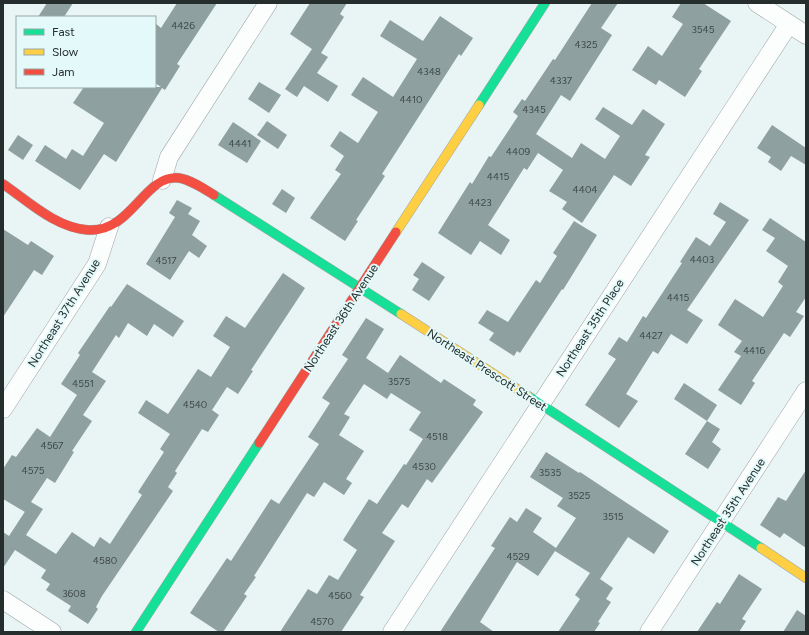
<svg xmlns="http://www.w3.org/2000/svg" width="809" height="635" font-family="Figtree,sans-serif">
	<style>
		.building { fill: #8ea09f }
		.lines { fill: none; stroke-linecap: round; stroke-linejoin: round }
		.street-casing { stroke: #9ea6a6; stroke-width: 19 }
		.fast-casing { stroke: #9ea6a6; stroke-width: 10 }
		.slow-casing { stroke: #9ea6a6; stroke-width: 10 }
		.jam-casing { stroke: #9ea6a6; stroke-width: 10 }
		.street { stroke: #fcfdfd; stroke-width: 18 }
		.fast { stroke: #16e098; stroke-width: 9 }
		.slow { stroke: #ffcf43; stroke-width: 9 }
		.jam { stroke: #f24e42; stroke-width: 9 }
		.labels { text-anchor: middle; stroke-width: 4; stroke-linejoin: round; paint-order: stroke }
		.number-label { font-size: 10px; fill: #3f4a4a }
		.street-label { font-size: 12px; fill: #252d2d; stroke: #e4f9f9 }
	</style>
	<rect width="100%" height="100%" fill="#e9f4f4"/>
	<g class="building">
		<path d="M47,3H73L64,17H38Z"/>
		<path d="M177,3H217L177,64L180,66L165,90L162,88L116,162L104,154L80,190L35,161L45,145L66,159L72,149L83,156L104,123L73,103L84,87H161L155,83V23L161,28Z"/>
		<path d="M310,3H347L340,14L344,17L321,53L328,57L317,73L338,86L328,102L304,86L297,97L285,89L312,49L290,34Z"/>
		<path d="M592,3H618L601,28L612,35L570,101L561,95L536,134L572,158L581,143L605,159L620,136L595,119L603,107L632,125L643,109L665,124L645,155L650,157L631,186L614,175L582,223L562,209L567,202L549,191L563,170L538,153L527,170L524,168L488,225L510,240L501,255L480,241L471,255L438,233L470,182L472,184L489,156L491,157L518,116L513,112L522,99L525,101L553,59L555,60Z"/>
		<path d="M681,3H703L731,21L699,69L702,71L685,97L659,80L656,85L632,70L648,46L662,56L683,24L672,17Z"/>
		<path d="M440,16L473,38L461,56L459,54L382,174L385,176L356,220L358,221L345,241L310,218L341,174L335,170L344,156L330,146L340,131L358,143L378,112L351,95L363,77L393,97L417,59L380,36L390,20L423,41Z"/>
		<path d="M259,82L281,95L269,113L248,99Z"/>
		<path d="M267,121L287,135L278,149L257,135Z"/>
		<path d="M233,122L261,141L247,163L218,145Z"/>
		<path d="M772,125L806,148V165L791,156L781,171L768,162L771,157L757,148Z"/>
		<path d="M18,135L33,145L23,160L8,150Z"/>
		<path d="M282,189L295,198L286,213L272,204Z"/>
		<path d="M177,200L192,208L188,214L200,221L192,235L207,246L199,258L189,251L170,280L146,264L175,217L169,213Z"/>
		<path d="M720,202L749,220L687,310L703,320L687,344L671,334L658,354L653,351L626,394L638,401L619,428L585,405L616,359L608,354L619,337L627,342L643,316L646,318L682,263L680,262L696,237L710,246L726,222L713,214Z"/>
		<path d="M770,218L806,242V297L796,312L804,316L790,337L784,333L752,381L755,383L741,405L718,390L741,356L734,352L742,341L718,325L735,299L763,317L783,286L778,282L788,266L766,251L775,238L762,230Z"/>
		<path d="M574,221L597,235L563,290L562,289L520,353L517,351L514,356L489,340L494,333L478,323L487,310L508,322L536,280L540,283L557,256L553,253Z"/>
		<path d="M3,229L28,245L31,241L54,256L42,275L34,270L3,317Z"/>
		<path d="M422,262L445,277L429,301L412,290L419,279L413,275Z"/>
		<path d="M283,273L305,288L251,370L253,371L238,394L227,387L212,410L219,415L208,432L202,429L175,471L177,473L168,487L173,491L102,596L96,607L98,609L88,624L68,611L71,606L46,590L50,584L41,578L46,570L15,550L3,568V532L9,536L26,510L25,512L3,499V469L12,455L16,457L37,428L50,437L77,395L61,384L80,355L78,353L110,306L111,307L127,284L184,321L173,337L154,324L147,336L128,323L119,338L116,335L92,372L106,381L83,415L92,421L72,451L74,452L55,483L47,478L31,502L43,509L26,535L56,554L72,532L94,547L100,537L110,544L142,495L138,492L164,452L160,449L170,434L138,413L146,400L168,414L198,369L211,377L230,347L213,336L226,316L245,328Z"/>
		<path d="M366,318L384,329L366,358L388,373L400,355L441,383L444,379L476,400L473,405L483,412L432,483L427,479L408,508L402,504L382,533L395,541L360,595L364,597L341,632H280L308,589L317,594L329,575L338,580L357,550L343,540L369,499L377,504L404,464L406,465L423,439L409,430L421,412L391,393L387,399L364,384L344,414L350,417L339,435L364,451L346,479L352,483L344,495L324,482L314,497L307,493L254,576L256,577L244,594L247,596L223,632H219L190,613L227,558L231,561L271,499L279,504L319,444L308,437L330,403L322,398L348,359L342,355Z"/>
		<path d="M684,383L717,405L707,421L674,399Z"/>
		<path d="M707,421L720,429L712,442L721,449L708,469L685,454Z"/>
		<path d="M546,452L579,473L580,472L669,531L654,554L628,537L600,579L613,588L606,599L611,602L598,622L600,623L594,632H558L580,599L575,595L590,573L555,551L538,576L517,562L480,622L494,632H440L495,548L491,546L510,517L517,522L526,508L542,518L533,532L556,548L576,518L557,506L563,498L530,477Z"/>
		<path d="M806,470V548L784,533L780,538L760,525L778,497L786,501Z"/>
		<path d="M739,574L762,589L742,619L746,621L739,632H697L717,602L720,604Z"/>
		<path d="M797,610L806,616V632H783Z"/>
	</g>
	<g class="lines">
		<g class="street-casing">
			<g id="street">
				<path d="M757,3L806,35"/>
				<path d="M162,180L169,157L268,3"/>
				<path d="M3,409L97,264L109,227"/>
				<path d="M3,600L52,632"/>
				<path d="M392,632L789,24"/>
				<path d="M649,632L806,391"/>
			</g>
		</g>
		<g class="fast-casing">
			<g id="fast">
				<path d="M479,105L545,3"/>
				<path d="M214,195L401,314"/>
				<path d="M528,396L761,548"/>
				<path d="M136,632L259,443"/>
			</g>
		</g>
		<g class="slow-casing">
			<g id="slow">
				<path d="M396,232L479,105"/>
				<path d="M401,314L528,396"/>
				<path d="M761,548L806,578"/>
			</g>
		</g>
		<g class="jam-casing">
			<g id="jam">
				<path d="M3,184C28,201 56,228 88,230C132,233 144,174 179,178C191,180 203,188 214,195"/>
				<path d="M259,443L396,232"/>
			</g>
		</g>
		<use href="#street" class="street"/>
		<use href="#fast" class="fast"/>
		<use href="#slow" class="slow"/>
		<use href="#jam" class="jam"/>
	</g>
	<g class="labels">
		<g class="number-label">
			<text x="183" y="29">4426</text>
			<text x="703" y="33">3545</text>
			<text x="586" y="48">4325</text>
			<text x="429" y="75">4348</text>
			<text x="561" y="84">4337</text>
			<text x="411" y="103">4410</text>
			<text x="534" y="113">4345</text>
			<text x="240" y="147">4441</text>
			<text x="518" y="155">4409</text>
			<text x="498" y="180">4415</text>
			<text x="585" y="193">4404</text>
			<text x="480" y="206">4423</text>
			<text x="702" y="263">4403</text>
			<text x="166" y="264">4517</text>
			<text x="678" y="301">4415</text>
			<text x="651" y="339">4427</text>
			<text x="754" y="354">4416</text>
			<text x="399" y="385">3575</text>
			<text x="83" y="387">4551</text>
			<text x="195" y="408">4540</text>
			<text x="437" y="440">4518</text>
			<text x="52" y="449">4567</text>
			<text x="424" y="470">4530</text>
			<text x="33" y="474">4575</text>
			<text x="550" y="476">3535</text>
			<text x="579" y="499">3525</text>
			<text x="613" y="520">3515</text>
			<text x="518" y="560">4529</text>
			<text x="105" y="564">4580</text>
			<text x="74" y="597">3608</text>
			<text x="340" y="599">4560</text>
			<text x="322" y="625">4570</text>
		</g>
		<g class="street-label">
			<text transform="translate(64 313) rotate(-58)" y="4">Northeast 37th Avenue</text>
			<text transform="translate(341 318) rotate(-57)" y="4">Northeast 36th Avenue</text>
			<text transform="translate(590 328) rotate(-57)" y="4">Northeast 35th Place</text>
			<text transform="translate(487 370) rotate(33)" y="4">Northeast Prescott Street</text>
			<text transform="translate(728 512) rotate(-57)" y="4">Northeast 35th Avenue</text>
		</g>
	</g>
	<rect width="809" height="635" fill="none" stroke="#252d2d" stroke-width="8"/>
	<rect x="16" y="16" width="140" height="72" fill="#e4f9f9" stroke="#98a7a7"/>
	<rect x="24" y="29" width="20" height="6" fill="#16e098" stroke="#98a7a7"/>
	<text x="52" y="36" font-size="12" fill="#252d2d">Fast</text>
	<rect x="24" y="49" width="20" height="6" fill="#ffcf43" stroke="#98a7a7"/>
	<text x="52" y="56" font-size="12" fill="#252d2d">Slow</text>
	<rect x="24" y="69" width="20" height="6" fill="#f24e42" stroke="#98a7a7"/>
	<text x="52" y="76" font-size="12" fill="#252d2d">Jam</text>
</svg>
